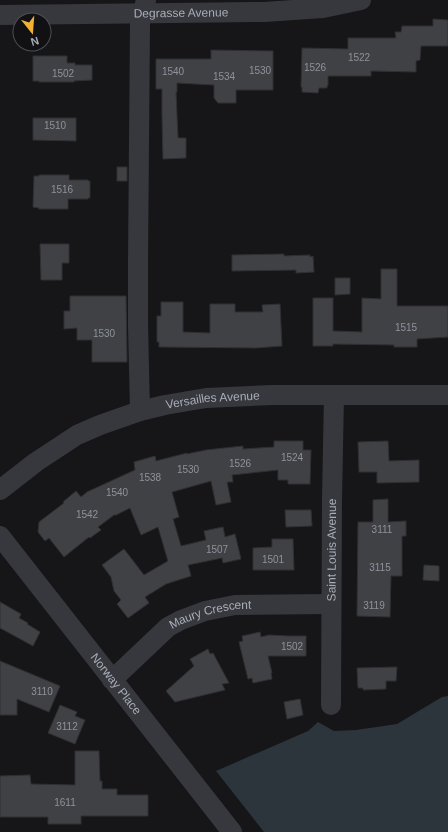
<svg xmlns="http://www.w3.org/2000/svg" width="448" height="832" font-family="Helvetica,sans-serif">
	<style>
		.water { fill: #2c353c }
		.building { fill: #404145; stroke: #303034 }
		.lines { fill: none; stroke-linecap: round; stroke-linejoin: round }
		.minor { stroke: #37383d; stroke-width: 20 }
		.labels { text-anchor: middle; stroke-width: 4; stroke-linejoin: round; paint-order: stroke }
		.number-label { font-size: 10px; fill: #8e929b }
		.street-label { font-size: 12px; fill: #a8adb8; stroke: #111113 }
	</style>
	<rect width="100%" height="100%" fill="#161618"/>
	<path class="water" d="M448,696V832H264L216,771L308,731L318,722L334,731L356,730L397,724L442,697Z"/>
	<g class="building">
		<path d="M433,19L448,20V46H421L420,60L416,61V72L371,71V76H328V85L327,86V88H319L318,93L302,92V87H301L302,48L348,49V38H396L395,32H401L402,26H433Z"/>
		<path d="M211,50L273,51V90H236V103H218L214,98V85L177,83V92H176L178,138H186V158L163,159L162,116V89H156V59H211Z"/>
		<path d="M33,56H67V63H75V65H92V80L74,81V82H39V81H33Z"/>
		<path d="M33,118H76V141L33,140Z"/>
		<rect x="117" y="167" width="10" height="14"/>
		<path d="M39,175H69V180H88V181H90V198H88V199H68V209H39V208L33,207L34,176H39Z"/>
		<path d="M40,244H69V263H62V280H41Z"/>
		<path d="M284,254V256L310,255V257L313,256L314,272L296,273V270L232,271V255Z"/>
		<path d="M381,269H397V306H448V337L417,339V347H394V345L333,344V346H313V298H333V331L362,332V298L381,299Z"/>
		<path d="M335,278H350V294L335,295Z"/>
		<path d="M70,296H126L127,362H92V340H77V328L64,329V311H70Z"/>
		<path d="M161,302H183V332L210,333V304H235V312H263L262,305L280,304L282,346L256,348L159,347V342H157V316H161Z"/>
		<path d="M274,441H303V450H311L310,484H288V480H278V470L232,475L233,482H227L231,502L216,505L211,481L172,492L179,517L173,519L181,546L206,540L204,531L223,527L225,537L235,534L241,559L223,563L222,558L188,565L191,576L166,584L145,597L149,603L128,618L117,604L121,600L114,591L111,577L102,565L124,549L144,575L168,561L158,527L141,535L130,508L116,515H114L98,527L101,530L90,538L89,537L64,557L49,538L45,541L38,532L39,522L64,503L63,502L76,491L81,497L87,492L135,470L134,462L155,456L156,461L187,453V454L206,450L243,446V449L274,447Z"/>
		<path d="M388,441L389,461L419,460V482L377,483V472H359L358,442Z"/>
		<path d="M388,499V522L406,521V536H402V576H391L390,617L357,616L358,522H373V500Z"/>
		<path d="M285,510H311L312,526L286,527Z"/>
		<path d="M272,539H293L294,570H253V548L272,547Z"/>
		<path d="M424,565L439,566V581L423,580Z"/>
		<path d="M0,602L21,614L19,618L28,623L27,624L40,632L33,646L0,628Z"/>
		<path d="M260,632L261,637L269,635L288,636H306V656H268L272,673H271L272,679L253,683L252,678L248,679L239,642L243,641L242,636Z"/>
		<path d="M208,649L210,654L213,653L229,683L222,684L225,690L175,702L166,691L194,666L190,659Z"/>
		<path d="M0,661L60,686L49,712L17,699V715H0Z"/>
		<path d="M397,667L396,681H386V689L363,690V688H358L357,668Z"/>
		<path d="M300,699L303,715L287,719L284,702Z"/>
		<path d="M60,705L77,712L75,716L85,720L75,744L48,733Z"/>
		<path d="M75,751H99L100,781H102V789H117V795H148V816H81V824H48V817H0V776L30,775L31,784L75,785Z"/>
	</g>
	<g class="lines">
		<g class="minor">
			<path id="s1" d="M0,15L264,12L323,8L361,0"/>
			<path d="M140,411L138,325V262L140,23L146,0"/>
			<path id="s2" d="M0,490L36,462L77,435L100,425L140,411L165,405L206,398L272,395H448"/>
			<path id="s3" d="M0,536L232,832"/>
			<path id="s4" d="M112,680L168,627L181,620L205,611L235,605L331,604"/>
			<path id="s5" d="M331,705L332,499L334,395"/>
		</g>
	</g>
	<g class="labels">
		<g class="number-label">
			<text x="359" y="61">1522</text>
			<text x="315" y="71">1526</text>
			<text x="260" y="74">1530</text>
			<text x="173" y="75">1540</text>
			<text x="63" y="77">1502</text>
			<text x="224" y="80">1534</text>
			<text x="55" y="129">1510</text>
			<text x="62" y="193">1516</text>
			<text x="406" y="331">1515</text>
			<text x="104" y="337">1530</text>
			<text x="292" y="461">1524</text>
			<text x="240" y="467">1526</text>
			<text x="188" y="473">1530</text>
			<text x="150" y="481">1538</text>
			<text x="117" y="496">1540</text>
			<text x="87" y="518">1542</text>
			<text x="382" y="533">3111</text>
			<text x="217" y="553">1507</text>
			<text x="273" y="563">1501</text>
			<text x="380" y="571">3115</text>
			<text x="374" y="609">3119</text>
			<text x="292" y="650">1502</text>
			<text x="42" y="695">3110</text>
			<text x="67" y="730">3112</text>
			<text x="65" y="806">1611</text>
		</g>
		<g class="street-label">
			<text dy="4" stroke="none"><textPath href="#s1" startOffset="181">Degrasse Avenue</textPath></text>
			<text dy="4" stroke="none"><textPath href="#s2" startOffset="236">Versailles Avenue</textPath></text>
			<text dy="4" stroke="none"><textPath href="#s5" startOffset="155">Saint Louis Avenue</textPath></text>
			<text dy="4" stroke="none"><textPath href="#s4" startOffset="122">Maury Crescent</textPath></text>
			<text dy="4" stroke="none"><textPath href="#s3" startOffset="188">Norway Place</textPath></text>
		</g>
	</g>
	<g transform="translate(32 32) rotate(163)"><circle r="19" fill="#111113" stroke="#4d4f55"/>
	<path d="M0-3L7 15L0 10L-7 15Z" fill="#f2b134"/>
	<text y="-6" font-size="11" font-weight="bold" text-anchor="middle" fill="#a8adb8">N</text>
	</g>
</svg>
